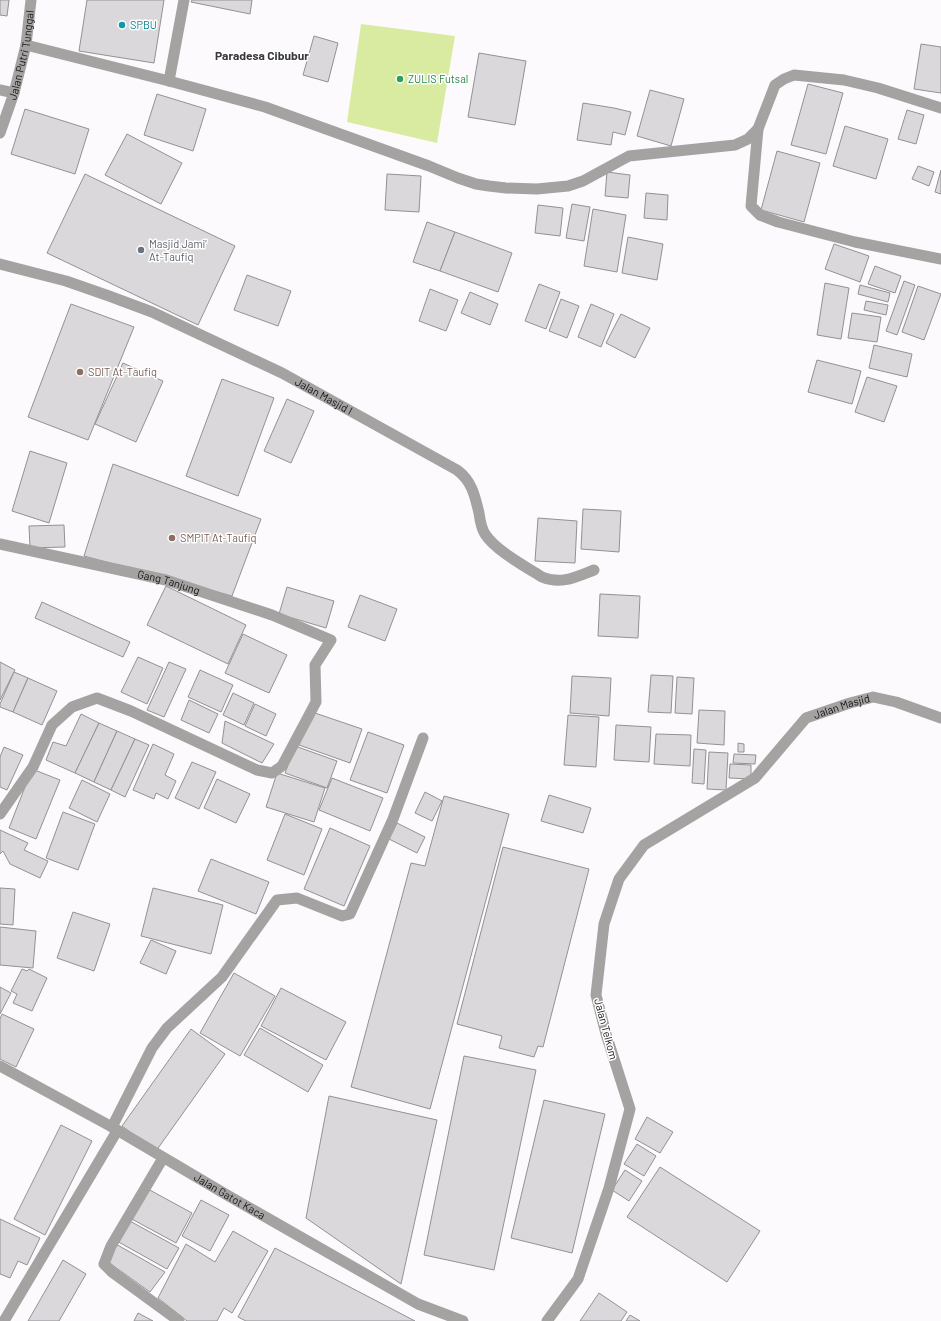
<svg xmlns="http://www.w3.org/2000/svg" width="941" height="1321" font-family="Barlow,sans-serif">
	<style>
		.green { fill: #d9eba1 }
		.building { fill: #dad8db; stroke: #929194 }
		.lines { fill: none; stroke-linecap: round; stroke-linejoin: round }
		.minor { stroke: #a5a3a2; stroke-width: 11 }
		.tertiary { stroke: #a5a3a2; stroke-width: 11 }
		.culture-dot { fill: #0f9aa8; stroke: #fff; stroke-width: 1.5 }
		.leisure-dot { fill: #2e9e5b; stroke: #fff; stroke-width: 1.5 }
		.worship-dot { fill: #6b7280; stroke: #fff; stroke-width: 1.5 }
		.education-dot { fill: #8d6e63; stroke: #fff; stroke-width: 1.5 }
		.labels { text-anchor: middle; stroke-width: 3; stroke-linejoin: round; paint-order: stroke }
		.culture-label { font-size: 11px; fill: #0d838f; stroke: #fff; text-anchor: start }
		.street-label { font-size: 11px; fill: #151415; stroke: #fff }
		.leisure-label { font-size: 11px; fill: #27864d; stroke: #fff; text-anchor: start }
		.worship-label { font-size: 11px; fill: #5b616d; stroke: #fff; text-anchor: start }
		.education-label { font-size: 11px; fill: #785e54; stroke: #fff; text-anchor: start }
		.neighbourhood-label { font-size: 12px; font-weight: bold; fill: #3a383b; stroke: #fff }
	</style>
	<rect width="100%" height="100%" fill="#fcfafd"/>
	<path class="green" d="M361,24L455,36L437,143L347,122Z"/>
	<g class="building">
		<path d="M0,0H9L7,16L0,15Z"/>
		<path d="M87,0H164L154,63L79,51Z"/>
		<path d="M192,0H252L250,14L191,2Z"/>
		<path d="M314,36L338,43L328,82L303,75Z"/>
		<path d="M921,44L941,47V93L914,89Z"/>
		<path d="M479,53L526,61L515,125L468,117Z"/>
		<path d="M808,84L843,93L826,154L791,145Z"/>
		<path d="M650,90L684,99L671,146L637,136Z"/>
		<path d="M157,94L206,109L193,151L144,135Z"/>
		<path d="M583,103L614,108L631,112L625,135L613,132L611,145L577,140Z"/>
		<path d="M25,109L89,129L75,174L11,154Z"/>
		<path d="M907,110L924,115L916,144L898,139Z"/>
		<path d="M845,126L888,139L876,179L833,166Z"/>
		<path d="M127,134L182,163L161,204L105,175Z"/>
		<path d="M777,151L820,163L804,222L761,210Z"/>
		<path d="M918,166L934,172L929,186L912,179Z"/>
		<path d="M941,170V194L935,192Z"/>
		<path d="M607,172L630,175L628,198L605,196Z"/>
		<path d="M85,174L235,246L198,325L47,253Z"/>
		<path d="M387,174L421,176L419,212L385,210Z"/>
		<path d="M646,193L668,195L667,220L644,218Z"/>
		<path d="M572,204L590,207L584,241L566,238Z"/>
		<path d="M538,205L563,208L560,236L535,233Z"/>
		<path d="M593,209L626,215L617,272L584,266Z"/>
		<path d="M427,222L455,232L440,271L413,262Z"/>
		<path d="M455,232L512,253L498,292L440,271Z"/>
		<path d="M628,237L663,244L657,280L622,273Z"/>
		<path d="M834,244L869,256L860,282L825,269Z"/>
		<path d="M875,266L901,276L895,293L868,284Z"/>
		<path d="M247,275L291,291L278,326L234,310Z"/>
		<path d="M904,281L915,285L897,335L886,331Z"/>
		<path d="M825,283L849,288L841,339L817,335Z"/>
		<path d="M539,284L560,292L546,329L525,321Z"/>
		<path d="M860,285L890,293L888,302L858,294Z"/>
		<path d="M918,286L941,294L924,340L902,332Z"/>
		<path d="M430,289L458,300L446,331L419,321Z"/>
		<path d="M470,292L498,304L490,325L461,313Z"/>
		<path d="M561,299L579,306L567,338L549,331Z"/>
		<path d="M866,301L888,305L886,315L864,310Z"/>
		<path d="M71,304L134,327L88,440L28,417Z"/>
		<path d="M591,304L614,314L601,347L578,337Z"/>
		<path d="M852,313L881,317L877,342L848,338Z"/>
		<path d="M621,314L650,328L635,358L606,343Z"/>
		<path d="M874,345L912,354L907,377L869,368Z"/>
		<path d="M817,360L861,371L852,404L808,392Z"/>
		<path d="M123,363L163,381L136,442L95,424Z"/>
		<path d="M867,377L897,386L884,422L855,412Z"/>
		<path d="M222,379L274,398L238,496L186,476Z"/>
		<path d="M287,399L314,411L291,463L264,451Z"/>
		<path d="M30,451L67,463L49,523L12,511Z"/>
		<path d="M113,464L261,519L232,596L84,556Z"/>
		<path d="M583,509L621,511L619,552L581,549Z"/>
		<path d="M538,518L577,521L575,563L535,561Z"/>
		<path d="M64,525L65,547L30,548L29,526Z"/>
		<path d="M166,586L246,625L228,664L147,625Z"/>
		<path d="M287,587L334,601L326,628L279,614Z"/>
		<path d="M600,594L640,596L638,638L598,636Z"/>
		<path d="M360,595L397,609L385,641L348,627Z"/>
		<path d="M42,602L130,642L123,657L35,618Z"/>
		<path d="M243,634L287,655L269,693L225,673Z"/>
		<path d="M138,657L163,668L147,704L121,692Z"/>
		<path d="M0,662L15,670L0,700Z"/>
		<path d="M169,662L186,669L164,717L147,710Z"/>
		<path d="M200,670L233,685L221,712L188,697Z"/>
		<path d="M14,672L28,678L13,712L0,707V704Z"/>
		<path d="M651,675L673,676L671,713L648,712Z"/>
		<path d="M572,676L611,678L609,716L570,713Z"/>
		<path d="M677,677L694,678L692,714L675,713Z"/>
		<path d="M28,678L57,691L42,725L13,712Z"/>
		<path d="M233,693L254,703L244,725L223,715Z"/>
		<path d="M189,700L218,714L209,733L181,720Z"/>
		<path d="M255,704L276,714L266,736L245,726Z"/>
		<path d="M699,710L725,711L724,745L697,743Z"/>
		<path d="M312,712L362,729L350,763L299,745Z"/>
		<path d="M81,714L99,723L75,773L46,760L53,742L66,746Z"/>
		<path d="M568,715L599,717L596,767L564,765Z"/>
		<path d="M225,721L274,744L262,763L222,743Z"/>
		<path d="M99,723L117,731L94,782L75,773Z"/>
		<path d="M616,725L651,727L649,762L614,760Z"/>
		<path d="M117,731L135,739L111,790L94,782Z"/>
		<path d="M368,732L404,745L387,793L350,780Z"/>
		<path d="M656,734L691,735L690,766L654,764Z"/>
		<path d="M135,739L149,745L125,797L111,790Z"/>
		<path d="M738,743L744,744V752H738Z"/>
		<path d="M153,744L174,754L165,775L176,781L168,799L156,793L154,799L133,790Z"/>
		<path d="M295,746L337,761L327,788L285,773Z"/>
		<path d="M4,747L23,755L7,790L0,787V757Z"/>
		<path d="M694,749L706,750L704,784L692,783Z"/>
		<path d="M709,752L728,753L726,790L707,789Z"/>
		<path d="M734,754L756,755L755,764L733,763Z"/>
		<path d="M192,762L216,772L199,809L175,798Z"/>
		<path d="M730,764L751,765V779L729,778Z"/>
		<path d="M32,769L60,780L36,839L9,828Z"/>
		<path d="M277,773L325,788L314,822L266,807Z"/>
		<path d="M332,778L383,798L370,831L319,810Z"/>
		<path d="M217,779L250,794L236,823L204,808Z"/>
		<path d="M82,780L110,794L97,822L69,808Z"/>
		<path d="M425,792L442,801L432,821L415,813Z"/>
		<path d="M549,795L591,808L583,833L541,821Z"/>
		<path d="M444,796L509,814L430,1109L351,1087L411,863L425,866Z"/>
		<path d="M63,812L95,824L78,870L46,858Z"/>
		<path d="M285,814L322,829L304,875L267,860Z"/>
		<path d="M397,823L425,837L417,853L389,839Z"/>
		<path d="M330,828L370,846L344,906L304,889Z"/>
		<path d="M0,830L28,843L24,850L48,861L40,878L10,864L3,851L0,854Z"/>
		<path d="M503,847L589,869L543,1047L538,1046L534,1057L499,1048L502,1036L457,1024Z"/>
		<path d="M211,859L269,882L256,914L198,891Z"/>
		<path d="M0,888L15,889L13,925L0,924Z"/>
		<path d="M153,888L223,905L211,954L141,936Z"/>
		<path d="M73,912L110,924L94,971L57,958Z"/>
		<path d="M0,927L36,931L33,968L0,965Z"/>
		<path d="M151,940L176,951L166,974L140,963Z"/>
		<path d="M22,969L27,971L29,969L47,978L32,1011L13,1003L17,994L11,991Z"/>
		<path d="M234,973L275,996L240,1056L200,1033Z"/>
		<path d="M0,987L11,993L0,1014Z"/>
		<path d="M281,988L346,1022L326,1060L261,1026Z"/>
		<path d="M2,1014L34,1029L16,1067L0,1059V1019Z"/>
		<path d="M260,1028L323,1065L308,1092L244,1055Z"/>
		<path d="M191,1029L225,1054L156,1151L122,1126Z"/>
		<path d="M464,1056L536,1070L494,1270L424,1255Z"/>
		<path d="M329,1096L437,1120L401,1284L306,1218Z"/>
		<path d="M544,1100L605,1114L572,1253L511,1238Z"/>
		<path d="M647,1117L673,1132L660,1153L635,1139Z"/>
		<path d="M61,1125L92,1141L45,1235L14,1219Z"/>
		<path d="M637,1144L656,1156L644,1176L624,1164Z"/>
		<path d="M660,1167L760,1231L727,1282L627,1217Z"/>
		<path d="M625,1170L642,1181L629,1201L612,1190Z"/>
		<path d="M146,1188L192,1213L176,1243L130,1218Z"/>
		<path d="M201,1200L229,1215L210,1251L182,1236Z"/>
		<path d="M0,1219L40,1238L27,1265L18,1261L10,1278L0,1274Z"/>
		<path d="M128,1220L179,1248L167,1269L115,1240Z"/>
		<path d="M233,1231L268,1251L232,1313L224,1308L217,1321H187L158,1298L186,1244L215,1262Z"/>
		<path d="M114,1243L165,1272L150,1292L108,1262Z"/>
		<path d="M275,1248L415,1321H246L238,1317Z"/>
		<path d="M63,1260L86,1274L59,1321H28Z"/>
		<path d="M599,1293L627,1312L621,1321H580Z"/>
		<path d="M138,1313L153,1321H134Z"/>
		<path d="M630,1315L640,1321H626Z"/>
	</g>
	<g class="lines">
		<g class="minor">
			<path d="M26,45L169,81L265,107L429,166L458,178L476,184L489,186L506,188L537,189L568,186L583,181L629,156L735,145L748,139L758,129"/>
			<path d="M169,81L184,0"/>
			<path d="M0,90L14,93"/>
			<path d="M941,108L878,88L844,80L794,75L784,79L775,85L758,129L751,206L760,215L778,222L855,242L941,259"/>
			<path id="s1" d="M0,264L66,281L109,296L152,312L282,373L457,470C472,481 475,496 479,513C480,520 481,528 485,534C495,550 526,567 542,577C561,585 576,577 594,570"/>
			<path id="s2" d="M0,544L166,580L272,615L331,640L315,665L316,702L282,766L272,773L257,770L131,711L97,698L72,707L52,725L33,767L0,814"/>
			<path id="s3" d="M0,1066L112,1127L227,1195L418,1304L463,1321"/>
			<path d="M112,1127L152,1048L167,1028L222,977L277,900L297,898L342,916L350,914L393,819L423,738"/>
			<path d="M163,1158L111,1246L104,1264L112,1272L179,1321"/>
			<path d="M4,1321L117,1131"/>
			<path id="s4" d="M547,1321L578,1279L609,1188L630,1109L606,1034L596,995L604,924L619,879L644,845L755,778L806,718L850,703L873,697L896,702L941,718"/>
		</g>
		<path class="tertiary" id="s5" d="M0,133L14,93L26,45L31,0"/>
	</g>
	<circle class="culture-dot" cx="122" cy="25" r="4"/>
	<circle class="leisure-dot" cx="400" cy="79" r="4"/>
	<circle class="worship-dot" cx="141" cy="250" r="4"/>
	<g class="education-dot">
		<circle cx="80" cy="372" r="4"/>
		<circle cx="172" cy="538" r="4"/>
	</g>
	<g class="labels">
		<g class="culture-label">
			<text x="130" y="29">SPBU</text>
		</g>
		<g class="street-label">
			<text dy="4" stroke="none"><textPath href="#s5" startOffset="81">Jalan Putri Tunggal</textPath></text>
			<text dy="4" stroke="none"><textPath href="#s1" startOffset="351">Jalan Masjid I</textPath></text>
			<text dy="4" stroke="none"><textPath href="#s2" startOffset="173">Gang Tanjung</textPath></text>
			<text dy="4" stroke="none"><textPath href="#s4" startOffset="756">Jalan Masjid</textPath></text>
			<text transform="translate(606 1029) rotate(75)" y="4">Jalan Telkom</text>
			<text dy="4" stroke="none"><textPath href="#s3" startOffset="264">Jalan Gatot Kaca</textPath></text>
		</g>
		<g class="leisure-label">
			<text x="408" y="83">ZULIS Futsal</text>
		</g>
		<g class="worship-label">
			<text x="149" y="248">Masjid Jami'<tspan x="149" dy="13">At-Taufiq</tspan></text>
		</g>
		<g class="education-label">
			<text x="88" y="376">SDIT At-Taufiq</text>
			<text x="180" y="542">SMPIT At-Taufiq</text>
		</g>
		<g class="neighbourhood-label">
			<text x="262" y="60">Paradesa Cibubur</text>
		</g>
	</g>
</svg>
